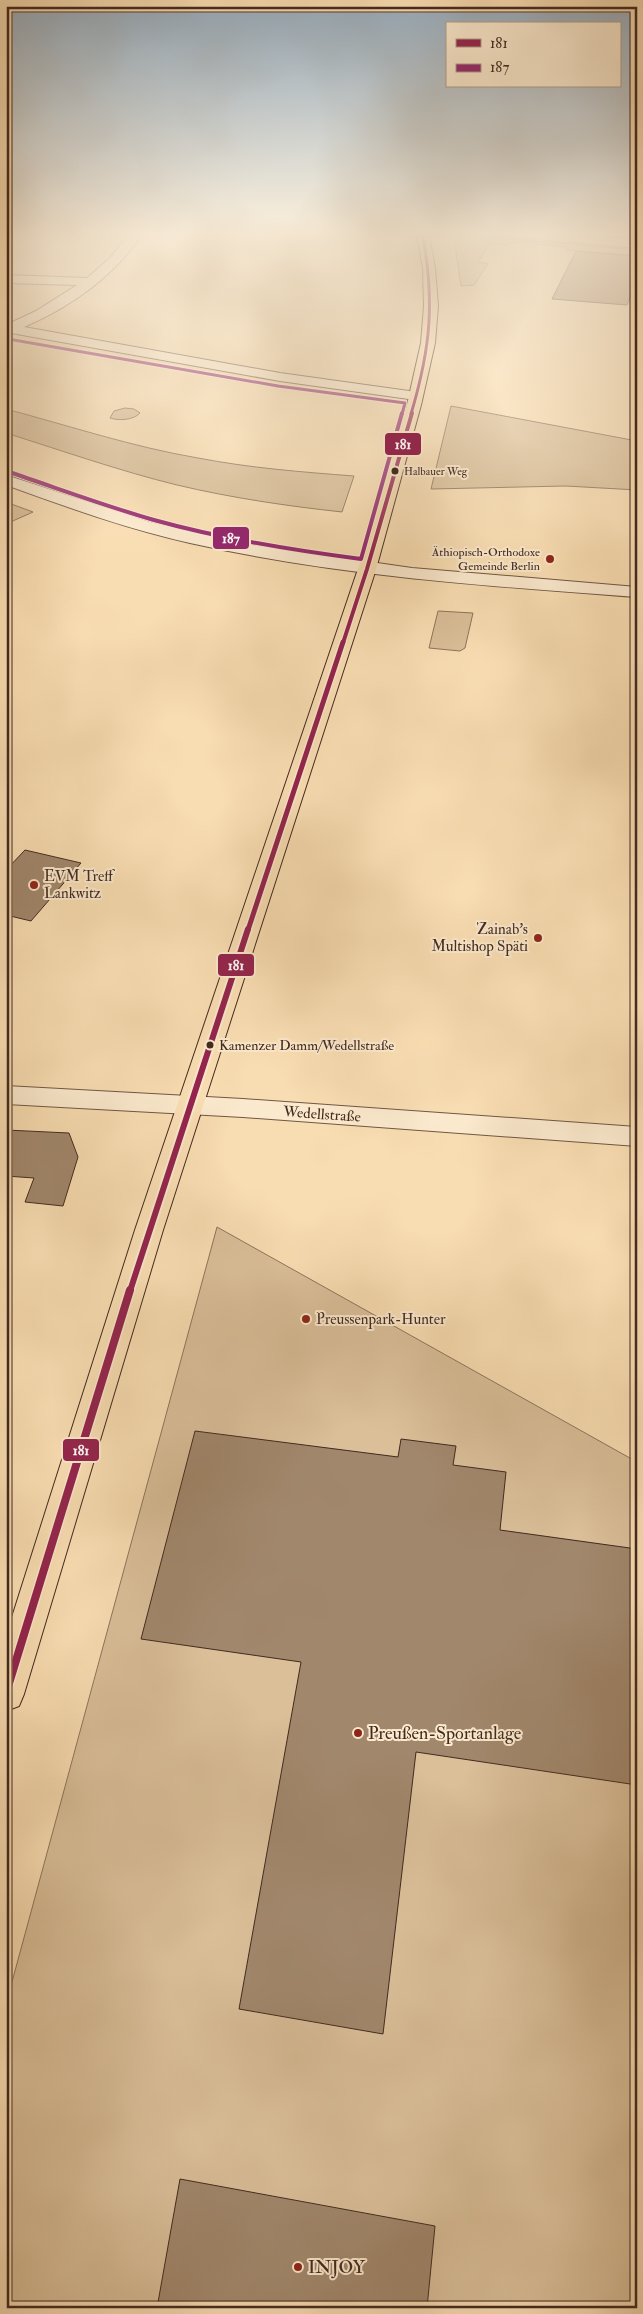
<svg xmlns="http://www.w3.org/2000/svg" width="643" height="2314" font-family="'IM FELL Double Pica',serif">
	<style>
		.green { fill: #dabf99; stroke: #8e745c }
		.building { fill: #a1876c; stroke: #422a20 }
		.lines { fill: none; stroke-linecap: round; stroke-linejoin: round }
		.minor-casing { stroke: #705744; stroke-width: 2 }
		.major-casing { stroke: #422a20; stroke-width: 2 }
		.minor { fill: #fbe9cd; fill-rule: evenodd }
		.major { fill: #f9ddb2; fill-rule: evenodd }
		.bus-1-far4-casing { stroke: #fbe9cd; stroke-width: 5 }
		.bus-1-far3-casing { stroke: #fbe9cd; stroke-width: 6 }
		.bus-1-far2-casing { stroke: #fbe9cd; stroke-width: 8 }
		.bus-1-far1-casing { stroke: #fbe9cd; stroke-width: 10 }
		.bus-1-casing { stroke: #fbe9cd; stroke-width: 11 }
		.bus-2-far1-casing { stroke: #fbe9cd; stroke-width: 5 }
		.bus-2-casing { stroke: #fbe9cd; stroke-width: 6 }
		.bus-1-far4 { stroke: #94244d; stroke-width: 3 }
		.bus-1-far3 { stroke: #94244d; stroke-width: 4 }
		.bus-1-far2 { stroke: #94244d; stroke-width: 5 }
		.bus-1-far1 { stroke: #94244d; stroke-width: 6 }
		.bus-1 { stroke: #94244d; stroke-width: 8 }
		.bus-2-far1 { stroke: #95276e; stroke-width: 3 }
		.bus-2 { stroke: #95276e; stroke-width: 4 }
		.bus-dot { fill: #422a20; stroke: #fbe9cd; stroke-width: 2 }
		.poi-dot { fill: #8f2418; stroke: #fbe9cd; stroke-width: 2 }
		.labels { text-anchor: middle; stroke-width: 4; stroke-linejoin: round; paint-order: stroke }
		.far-bus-label { font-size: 11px; fill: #422a20; stroke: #fbe9cd; text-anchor: start }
		.far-poi-label { font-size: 12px; fill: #422a20; stroke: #fbe9cd; text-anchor: end }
		.bus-label { font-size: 14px; fill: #422a20; stroke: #fbe9cd; text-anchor: start }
		.poi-label { font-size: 15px; fill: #422a20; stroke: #fbe9cd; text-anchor: start }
		.street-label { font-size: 15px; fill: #422a20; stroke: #fbe9cd }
		.near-poi-label { font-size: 18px; fill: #422a20; stroke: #fbe9cd; text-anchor: start }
		.line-badge { stroke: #fbe9cd; stroke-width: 2 }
		.badge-label { font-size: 14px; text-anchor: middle; font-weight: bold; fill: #fff }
	</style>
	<rect width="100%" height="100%" fill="#f9ddb2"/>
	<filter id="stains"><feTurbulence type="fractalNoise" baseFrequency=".004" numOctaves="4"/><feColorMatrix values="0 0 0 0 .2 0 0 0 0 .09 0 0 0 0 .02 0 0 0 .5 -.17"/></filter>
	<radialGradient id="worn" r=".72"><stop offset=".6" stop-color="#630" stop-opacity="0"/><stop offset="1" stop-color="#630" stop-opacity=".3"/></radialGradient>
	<g class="green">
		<path d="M464,235L637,250V256L566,250L567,247L511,242L508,245L490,244L478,262L488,264L474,285L461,286L454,238Z"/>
		<path d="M451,406L637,441V490L566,486L431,489Z"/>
		<path d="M125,408L134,409L140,413C134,420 119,421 110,418L114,411Z"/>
		<path d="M6,409C70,426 133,447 198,458C250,468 302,472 354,476L342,512C287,506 232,498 177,485C120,471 63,451 6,433Z"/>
		<path d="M6,502L33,512L6,524Z"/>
		<path d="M438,611L473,613L465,648L460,651L429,648Z"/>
		<path d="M217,1227L637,1462V2308H6V2004Z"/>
	</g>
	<g class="building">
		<path d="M576,251L637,256V280L627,305L552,299Z"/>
		<path d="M25,850L81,863L31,921L6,915V870Z"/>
		<path d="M6,1130L69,1133L78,1157L63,1206L25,1202L34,1178L6,1176Z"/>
		<path d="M195,1431L398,1457L401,1439L456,1446L453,1465L506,1472L500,1530L637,1549V1785L416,1752L383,2034L239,2009L301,1662L141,1639Z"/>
		<path d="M180,2179L435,2226L427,2308H157Z"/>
	</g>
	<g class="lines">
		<g class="minor-casing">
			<g id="minor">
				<path d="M132,231H144C116,275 71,307 24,327L280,373L416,392L423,396L416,400L280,381L11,333L6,334V325L36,311L77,285L6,283V275L87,278L110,258Z"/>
				<path d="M482,231H534L637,240V248L488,235Z"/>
				<path d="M6,475L150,522L245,544L412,568L637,587V597C487,586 337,576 190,543C127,529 67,507 6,485Z"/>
				<path d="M6,1086L243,1099L637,1127V1146L243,1117L6,1104Z"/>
			</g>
		</g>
		<g class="major-casing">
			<path id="major" d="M416,231H428L435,268L438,306L435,343L421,405L376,569L163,1230L24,1694L19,1706L6,1711V1636L135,1230L358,569L407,405L421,343L424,306L423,268Z"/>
		</g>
		<use href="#minor" class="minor"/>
		<use href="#major" class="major"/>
		<g class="bus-1-far4-casing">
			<path id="bus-1-far4" d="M411,414C431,347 435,300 422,231"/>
		</g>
		<g class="bus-1-far3-casing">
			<path id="bus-1-far3" d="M343,643L367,569L412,413"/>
		</g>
		<g class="bus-1-far2-casing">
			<path id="bus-1-far2" d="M248,930L343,642"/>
		</g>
		<g class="bus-1-far1-casing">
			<path id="bus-1-far1" d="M130,1291L248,929"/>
		</g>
		<g class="bus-1-casing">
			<path id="bus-1" d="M6,1693L130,1290"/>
		</g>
		<g class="bus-2-far1-casing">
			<path id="bus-2-far1" d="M8,339L278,386L405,403L402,414"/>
		</g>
		<g class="bus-2-casing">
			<path id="bus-2" d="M9,472C57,488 105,506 154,520C222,539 291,550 361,559L402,413"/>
		</g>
		<use href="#bus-1-far4" class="bus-1-far4"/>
		<use href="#bus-1-far3" class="bus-1-far3"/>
		<use href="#bus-1-far2" class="bus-1-far2"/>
		<use href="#bus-1-far1" class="bus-1-far1"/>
		<use href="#bus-1" class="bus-1"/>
		<use href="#bus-2-far1" class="bus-2-far1"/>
		<use href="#bus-2" class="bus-2"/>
	</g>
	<linearGradient id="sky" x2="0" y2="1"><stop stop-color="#96acbe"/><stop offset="0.42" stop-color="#fcf0dc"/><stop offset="1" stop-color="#fcf0dc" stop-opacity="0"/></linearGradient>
	<rect width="643" height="555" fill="url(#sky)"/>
	<g class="bus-dot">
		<circle cx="395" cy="471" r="4.5"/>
		<circle cx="210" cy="1045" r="4.5"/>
	</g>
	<g class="poi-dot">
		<circle cx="550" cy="559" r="5"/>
		<circle cx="34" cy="885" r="5"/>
		<circle cx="538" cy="938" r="5"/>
		<circle cx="306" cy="1319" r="5"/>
		<circle cx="358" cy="1733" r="5"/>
		<circle cx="298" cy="2267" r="5"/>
	</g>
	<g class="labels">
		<g class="far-bus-label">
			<text x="404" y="475">Halbauer Weg</text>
		</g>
		<g class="far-poi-label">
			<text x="540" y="556">Äthiopisch-Orthodoxe<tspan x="540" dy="14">Gemeinde Berlin</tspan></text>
		</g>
		<g class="bus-label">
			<text x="219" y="1050">Kamenzer Damm/Wedellstraße</text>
		</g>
		<g class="poi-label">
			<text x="44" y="881">EVM Treff<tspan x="44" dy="17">Lankwitz</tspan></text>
			<text x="528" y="934" text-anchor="end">Zainab's<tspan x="528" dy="17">Multishop Späti</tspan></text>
			<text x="316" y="1324">Preussenpark-Hunter</text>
		</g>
		<g class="street-label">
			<text transform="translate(322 1114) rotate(4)" y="5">Wedellstraße</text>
		</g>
		<g class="near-poi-label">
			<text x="368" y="1739">Preußen-Sportanlage</text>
			<text x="308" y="2273">INJOY</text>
		</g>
	</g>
	<g class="line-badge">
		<rect x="384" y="432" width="38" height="24" rx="5" fill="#94244d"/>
		<rect x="212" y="526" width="38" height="24" rx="5" fill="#95276e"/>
		<rect x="217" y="953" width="38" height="24" rx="5" fill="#94244d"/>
		<rect x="62" y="1438" width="38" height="24" rx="5" fill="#94244d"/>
	</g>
	<g class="badge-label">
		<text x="403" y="449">181</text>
		<text x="231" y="543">187</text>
		<text x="236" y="970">181</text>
		<text x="81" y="1455">181</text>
	</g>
	<rect width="643" height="2314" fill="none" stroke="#f9ddb2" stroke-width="25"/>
	<rect x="8" y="8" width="628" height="2299" fill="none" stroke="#422a20" stroke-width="2.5"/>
	<rect x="12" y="12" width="618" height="2289" fill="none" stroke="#422a20"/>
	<rect x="446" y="22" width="175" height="65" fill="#fbe9cd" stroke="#b19d88"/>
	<rect x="456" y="39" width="25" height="8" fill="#94244d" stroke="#b19d88"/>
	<text x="490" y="48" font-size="15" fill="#422a20">181</text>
	<rect x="456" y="64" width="25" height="8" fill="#95276e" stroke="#b19d88"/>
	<text x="490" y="72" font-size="15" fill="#422a20">187</text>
	<rect width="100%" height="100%" filter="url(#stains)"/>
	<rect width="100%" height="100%" fill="url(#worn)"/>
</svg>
